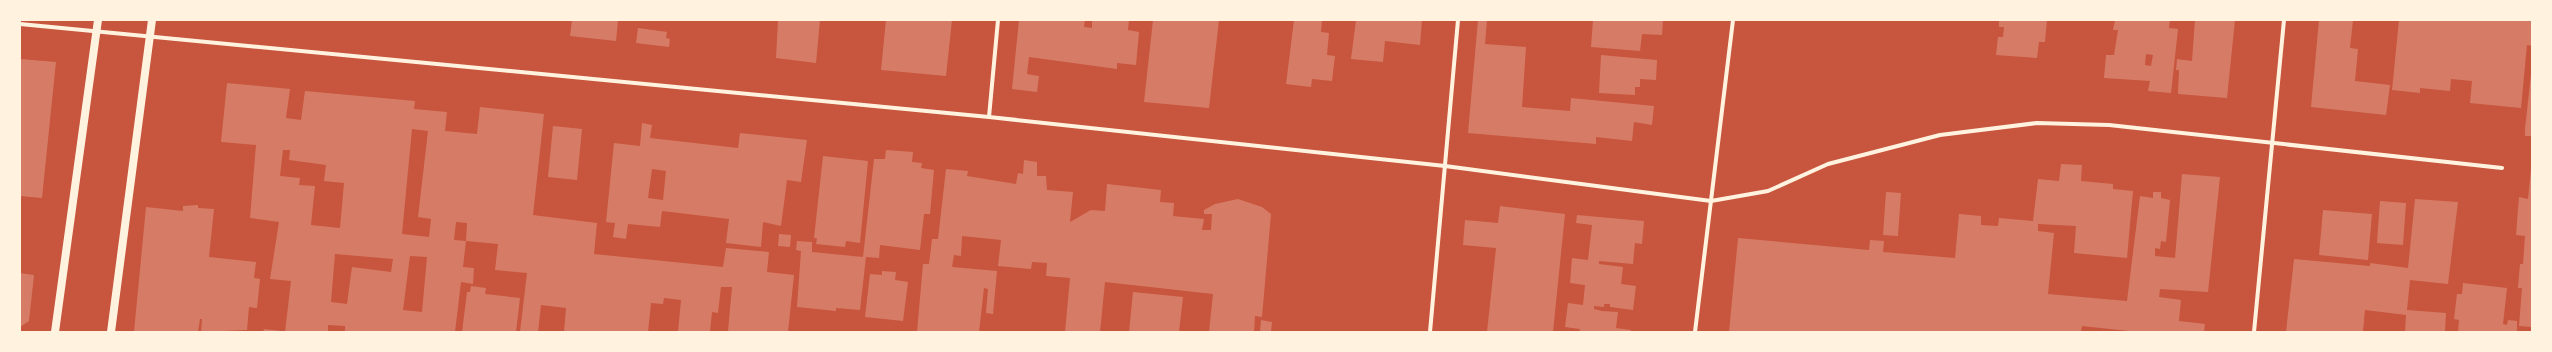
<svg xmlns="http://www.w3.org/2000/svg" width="2552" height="352" font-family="Cabin,sans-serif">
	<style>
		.building { fill: #d67c66; fill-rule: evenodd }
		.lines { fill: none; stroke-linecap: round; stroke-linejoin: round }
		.minor { stroke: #fff3e0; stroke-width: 4 }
		.secondary { stroke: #fff3e0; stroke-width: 8 }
	</style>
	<rect width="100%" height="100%" fill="#c8553d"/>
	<g class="building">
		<path d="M572,20H618L616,41L570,36Z"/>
		<path d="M778,20H820L816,63L776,58Z"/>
		<path d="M886,20H952L946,76L881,70Z"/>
		<path d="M1019,20H1085L1084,27L1092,28V20H1129L1128,30L1139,32L1136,65L1117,63V69L1029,57L1027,74L1039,76L1037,92L1012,89Z"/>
		<path d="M1153,20H1219L1209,108L1144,102Z"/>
		<path d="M1294,20H1322L1321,32L1329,33L1327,55L1335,56L1332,81L1312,79L1311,87L1286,84Z"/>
		<path d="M1356,20H1422L1420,45L1385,41L1383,62L1351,59Z"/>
		<path d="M1478,20H1487L1485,44L1526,47L1522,107L1570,111L1571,98L1654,106L1652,125L1634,122L1632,141L1596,137V144L1468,133Z"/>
		<path d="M1593,20H1663L1662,35L1642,34L1640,51L1591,47Z"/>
		<path d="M1999,20H2047L2045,42H2039L2037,58L1996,55L1998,37H2003L2004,27H1999Z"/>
		<path d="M2115,20H2170L2169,28L2178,29L2171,93L2148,91L2150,81L2104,78L2106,55H2114L2118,30H2113ZM2146,54L2153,55L2151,66L2145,65Z"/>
		<path d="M2195,20H2235L2227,98L2178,94L2179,70H2176L2177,59L2192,61Z"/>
		<path d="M2319,20H2353L2350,48L2358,49L2355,81L2390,85L2386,115L2311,107Z"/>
		<path d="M2399,20H2532V46L2527,45L2521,108L2470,103L2472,81L2451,79L2450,91L2420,88V93L2392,90Z"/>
		<path d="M638,28L667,32L666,38L670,39L669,47L636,43Z"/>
		<path d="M1601,55L1657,60L1656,80L1640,79V87H1635V95L1599,93Z"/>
		<path d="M20,59L56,62L42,198L20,196Z"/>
		<path d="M2531,74L2532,136H2525V129Z"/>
		<path d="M227,83L290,89L286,118L301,120L305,91L415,101L414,109L447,112L445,131L477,134L480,107L544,114L533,215L597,223L594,254L723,267L726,248L769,252L767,272L794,275L788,332L728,331L732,287H721L718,313L712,312L710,332H678L681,300L664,298L663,304L651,303L648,332H564L566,308L541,305L538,332H520L527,273L495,270L498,244L466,241L467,223L456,222L454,240L466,241L463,267L474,268L473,284L461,282L455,332H345V326L328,325V332H285L291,281L270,279L279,222L250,218L256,145L221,142ZM412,129L428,131L418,217L431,219L429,237L402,234ZM283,150H290L289,160L326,165L324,181L344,183L340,228L311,225L315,186L299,185L300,178L280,176ZM335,254L393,259L391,272L352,267L347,304L331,302ZM410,256L427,257L422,312L403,310Z"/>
		<path d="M642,123L652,125L650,138L738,148L740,133L807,140L801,182L787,180L781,226L763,222L761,247L726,243L729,219L662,211L660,227L628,224L626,239L613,237L615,223L606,222L614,143L640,146ZM652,169L666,171L663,200L648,198Z"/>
		<path d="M553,126L582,129L577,180L548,177Z"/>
		<path d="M886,150L913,152L912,162L922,163L921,168L934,170L930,214H924L920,250L880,245L879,258L866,257L860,310L836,308V311L797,307L801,251L796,250L797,241L812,242V252L863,257L874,159H885Z"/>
		<path d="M823,156L868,161L860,243L846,241L845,247L816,244L817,238H814Z"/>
		<path d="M1024,160L1037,162V176H1046L1047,190L1073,192L1070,222L1091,210L1105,211L1107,184L1161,190L1160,202L1174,203L1173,216L1204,219L1202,230H1211L1212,214H1204V210L1215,204L1238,199L1262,207L1271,214L1262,317L1255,316L1254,332H1209L1213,294L1105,282L1100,332H1065L1070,278L1046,276L1047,263L1032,262L1031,269L998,266L1001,240L962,236L961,256L954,255L952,267L997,271L993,314L986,313L988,289L984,288L979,332H917L923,264H929L932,239H938L946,169L968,171L967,176L1016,184L1018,173L1023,174Z"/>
		<path d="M2061,164L2082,165L2081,181L2113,184V189L2133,191L2127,258L2074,253L2076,226L2038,224V231L2054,233L2048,294L2127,301L2140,196L2153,198V192H2161V198L2170,200L2166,242L2161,241L2160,249L2155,248V256L2175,258L2182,174L2220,177L2208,292L2160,289L2159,297L2181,300L2179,321L2205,324L2204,332H2138L2082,326L2081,332H1729L1738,238L1869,250L1870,240L1884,241L1883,252L1955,258L1959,214L1981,216V225L1998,226L1999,218L2033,221L2038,179L2059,181Z"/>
		<path d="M2531,169H2532V327L2519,326L2522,288H2518L2520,264H2523L2525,236L2516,235L2519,197L2528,199Z"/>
		<path d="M1886,192L1901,193L1898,236L1883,235Z"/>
		<path d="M2415,199L2458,202L2448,284L2410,280L2407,310L2446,313L2445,332H2405L2406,315L2365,310L2363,332H2286L2294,259L2370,266V263L2408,268Z"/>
		<path d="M2380,201L2406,203L2403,245L2377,243Z"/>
		<path d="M198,205V208L214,209L209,257L256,262L254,278L260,279L257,308L249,307L247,330L201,332L202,319H200L198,332H134L146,207L183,211V206Z"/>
		<path d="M1500,206L1565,214L1553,332H1487L1496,248L1463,245L1465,220L1498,223Z"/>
		<path d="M2323,210L2372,214L2368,260L2319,255Z"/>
		<path d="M1577,215L1644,221L1642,244L1635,243L1633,264L1599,261V264L1623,267L1621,284L1636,286L1633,310L1610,307V304H1604V307L1594,306V309L1602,311L1618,312L1616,328L1631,330V332H1579L1580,329L1565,327L1568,303L1583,305L1585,285L1570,283L1572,258L1588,260L1592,225L1576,223Z"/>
		<path d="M779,234L791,235L790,247L778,246Z"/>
		<path d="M882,271L896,272L895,280L908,282L903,321L865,317L870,274L882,275Z"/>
		<path d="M20,273L34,275L29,321L20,327Z"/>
		<path d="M2463,283L2507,288L2503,324L2507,325L2508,320L2517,321V332H2458L2459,320L2454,319L2457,294H2462Z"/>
		<path d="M471,286L486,288L485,294L520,298L516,332H462L467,292H470Z"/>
		<path d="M1133,292L1183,297L1179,332H1129Z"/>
		<path d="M1261,320L1272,322L1271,332H1260Z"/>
		<path d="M264,329L281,331V332H263Z"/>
	</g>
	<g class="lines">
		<g class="minor">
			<path d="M20,24L989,117L1445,166L1711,201L1768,191L1828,164L1940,135L2037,123L2109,125L2502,168"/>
			<path d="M989,117L998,20"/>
			<path d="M1430,332L1458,20"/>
			<path d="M1695,332L1733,20"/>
			<path d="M2254,332L2284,20"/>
		</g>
		<g class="secondary">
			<path d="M55,332L98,20"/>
			<path d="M111,332L152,20"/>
		</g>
	</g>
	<rect width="2552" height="352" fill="none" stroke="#fff3e0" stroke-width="42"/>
</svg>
